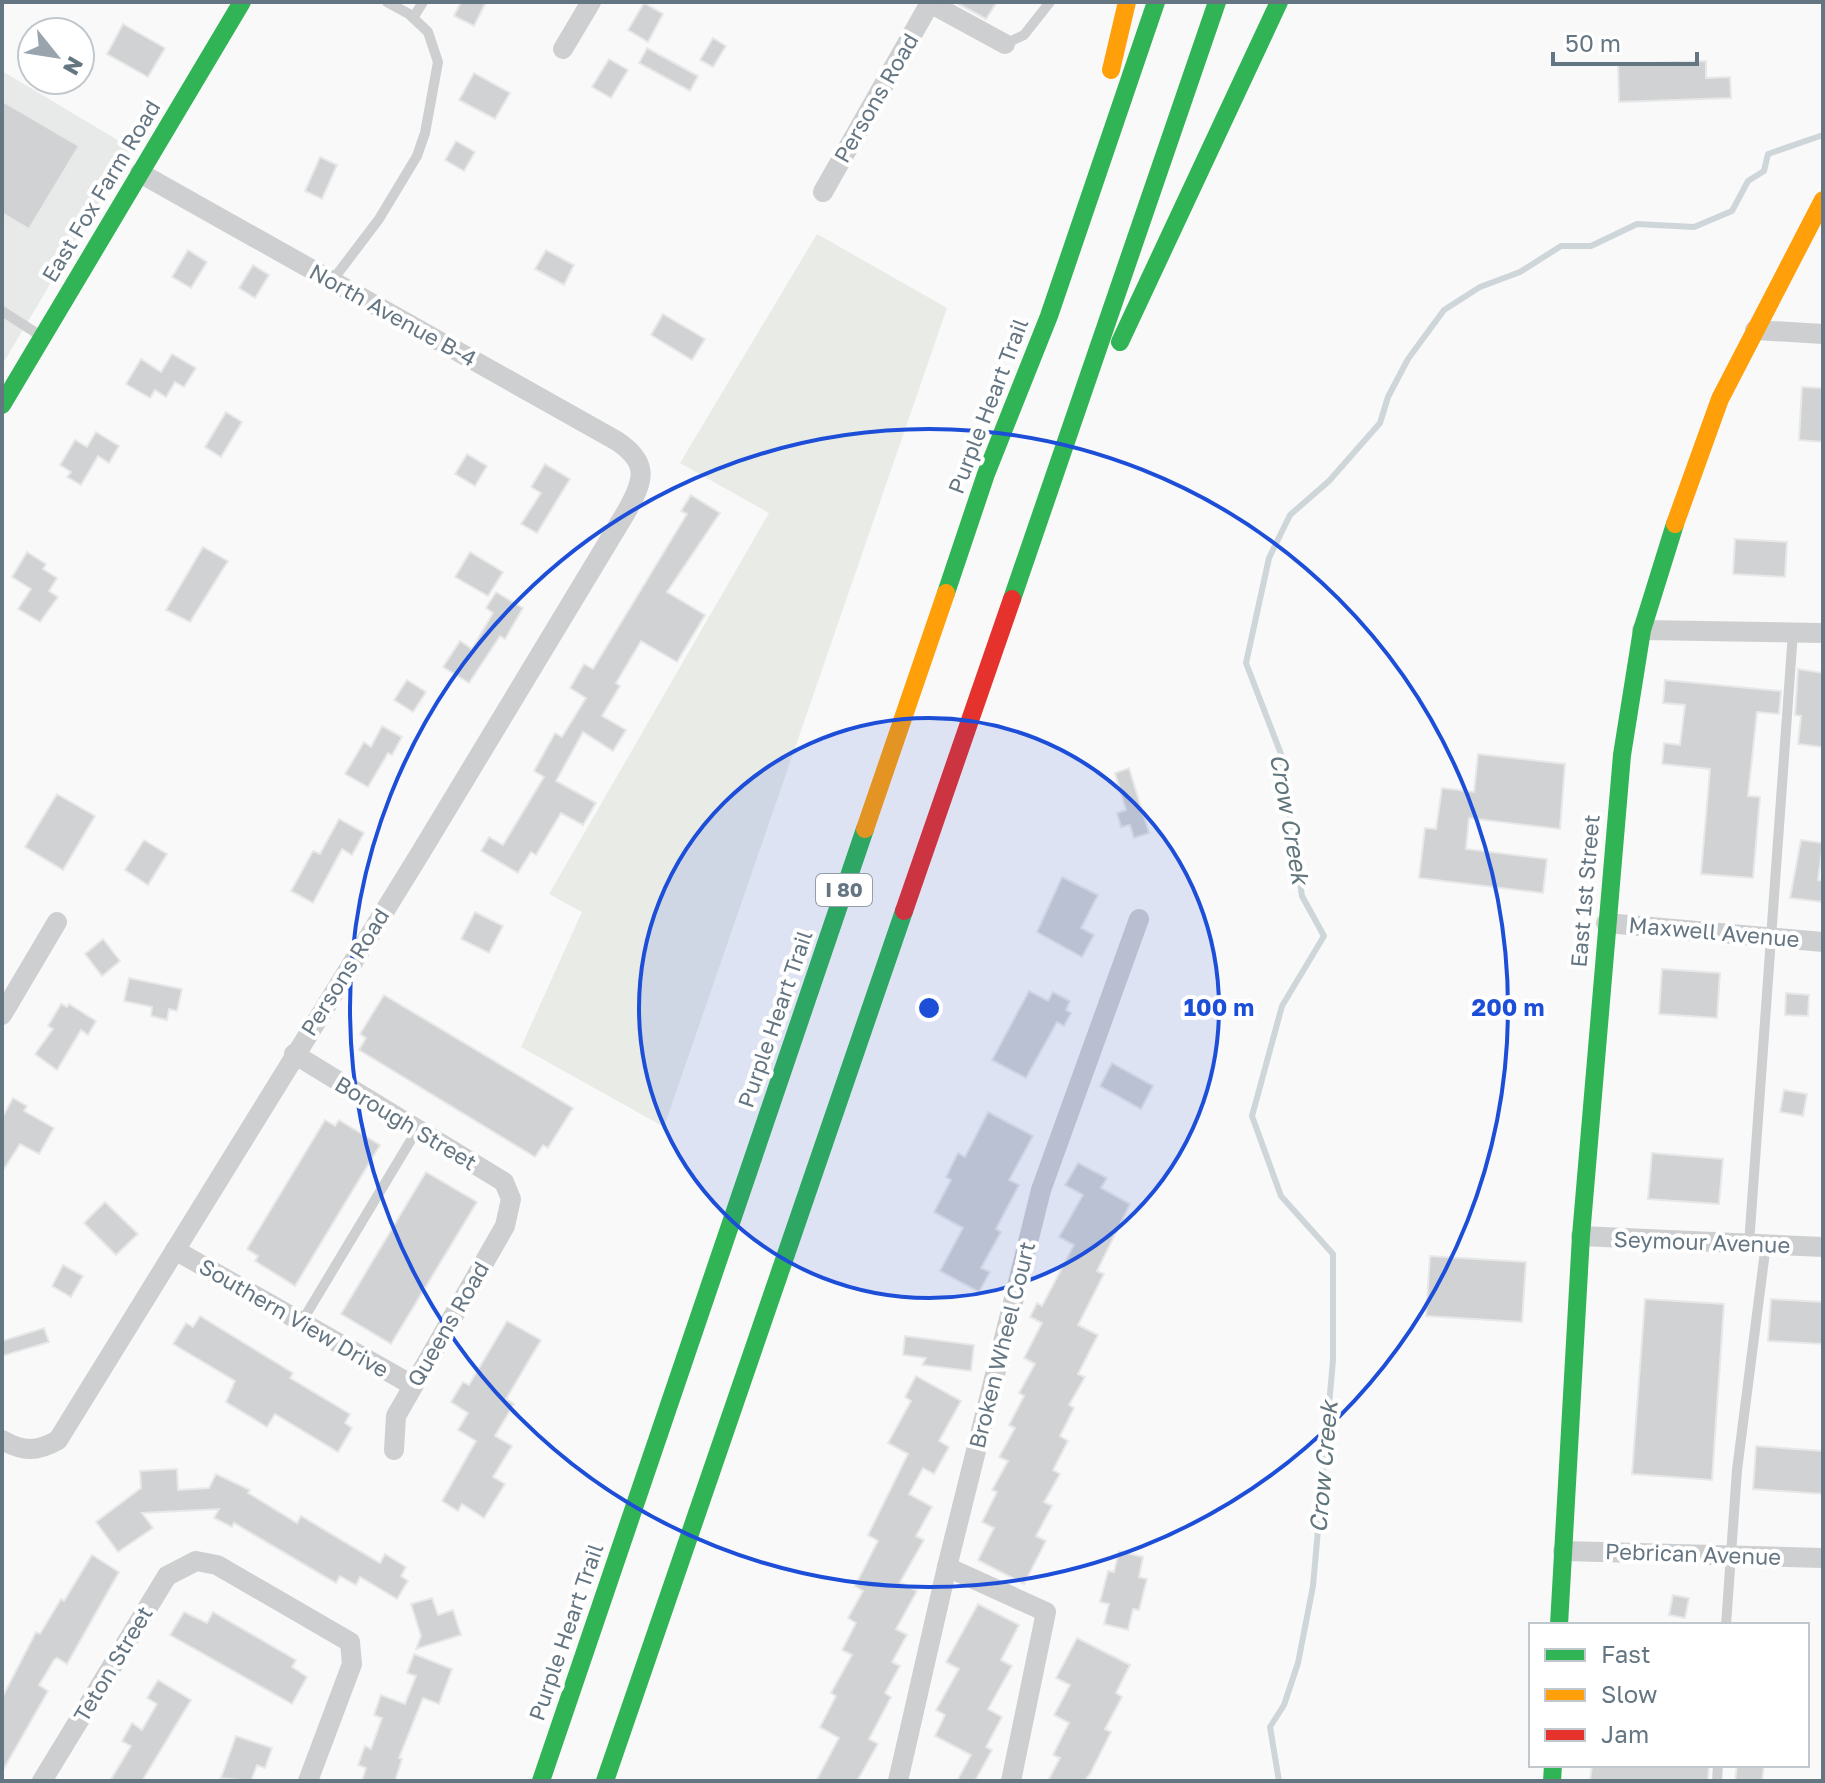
<svg xmlns="http://www.w3.org/2000/svg" width="1825" height="1783" font-family="'Golos Text',sans-serif">
	<style>
		.built { fill: #e8e9e9 }
		.green { fill: #e8ebe6 }
		.lines { fill: none; stroke-linecap: round; stroke-linejoin: round }
		.stream { stroke: #ced6d9; stroke-width: 6 }
		.building { fill: #d0d2d3; stroke: #e8e8e8; stroke-width: 2 }
		.lane { stroke: #cecfd0; stroke-width: 10 }
		.street { stroke: #cecfd0; stroke-width: 20 }
		.fast { stroke: #30b455; stroke-width: 18 }
		.slow { stroke: #ff9f0a; stroke-width: 18 }
		.jam { stroke: #e5322d; stroke-width: 18 }
		.ring { fill: none; stroke: #1d4ed8; stroke-width: 4 }
		.labels { text-anchor: middle; stroke-width: 8; stroke-linejoin: round; paint-order: stroke }
		.shield { fill: #fff; stroke: #939fa8; stroke-width: 2 }
		.shield-label { font-size: 20px; font-weight: bold; fill: #657683 }
		.street-label { font-size: 22px; fill: #657683; stroke: #fff }
		.water-label { font-size: 24px; font-style: italic; fill: #60757c; stroke: #fff }
		.centre { fill: #1d4ed8; stroke: #fff; stroke-width: 4 }
		.ring-label { font-size: 24px; text-anchor: middle; font-weight: bold; fill: #1d4ed8; stroke: #fff; stroke-width: 8; stroke-linejoin: round; paint-order: stroke }
	</style>
	<rect width="100%" height="100%" fill="#f9f9f9"/>
	<path class="built" d="M2,71L131,148L2,365Z"/>
	<path class="green" d="M817,234L947,308L664,1127L521,1047L582,912L549,894L769,513L680,463Z"/>
	<g class="lines">
		<path class="stream" d="M1279,1781L1270,1727L1284,1705L1298,1663L1313,1586L1333,1360V1254L1281,1196L1252,1116L1282,1006L1324,936L1302,896L1281,754L1246,663L1269,558L1290,515L1329,481L1380,423L1388,397L1408,359L1444,310L1480,287L1520,272L1561,246H1591L1637,224L1694,227L1732,211L1748,181L1764,171L1768,154L1823,135"/>
	</g>
	<g class="building">
		<path d="M461,2H486L474,26L454,16Z"/>
		<path d="M955,2H997L986,19Z"/>
		<path d="M644,3L663,14L648,42L628,30Z"/>
		<path d="M123,24L165,48L148,77L107,54Z"/>
		<path d="M713,38L726,46L713,67L700,60Z"/>
		<path d="M647,48L698,76L690,91L639,63Z"/>
		<path d="M609,59L628,70L611,98L592,87Z"/>
		<path d="M1706,61V78L1730,77L1731,98L1619,102L1618,64Z"/>
		<path d="M474,73L510,93L495,119L459,100Z"/>
		<path d="M2,101L79,146L29,229L2,213Z"/>
		<path d="M456,141L475,152L464,171L445,160Z"/>
		<path d="M320,157L337,165L322,199L305,191Z"/>
		<path d="M188,250L207,262L191,288L172,277Z"/>
		<path d="M546,250L574,265L564,285L535,269Z"/>
		<path d="M253,265L269,275L255,298L239,288Z"/>
		<path d="M663,314L705,339L692,360L651,335Z"/>
		<path d="M172,354L196,368L184,387L175,382L166,397L155,390L150,398L126,384L141,359L161,372Z"/>
		<path d="M1802,387L1823,388V442L1799,440Z"/>
		<path d="M226,412L242,422L221,457L205,447Z"/>
		<path d="M96,432L119,446L109,463L98,456L81,485L67,477L71,472L60,465L75,440L87,447Z"/>
		<path d="M467,454L487,466L475,486L455,474Z"/>
		<path d="M545,464L570,479L537,533L521,524L541,493L531,487Z"/>
		<path d="M691,495L720,513L667,592L705,615L677,662L641,641L616,683L620,686L602,716L626,730L613,751L583,732L556,781L596,803L583,825L561,813L536,855L531,852L518,873L481,851L489,837L503,845L544,777L534,771L555,733L562,737L586,698L570,688L584,664L593,669L687,514L681,511Z"/>
		<path d="M1735,539L1787,542L1785,577L1733,574Z"/>
		<path d="M203,547L228,561L190,622L166,610Z"/>
		<path d="M27,552L46,564L43,569L57,578L49,591L58,597L40,622L18,609L31,589L12,577Z"/>
		<path d="M470,552L503,572L488,596L455,577Z"/>
		<path d="M496,592L523,608L505,639L500,636L469,683L443,667L460,641L472,649L493,613L486,608Z"/>
		<path d="M1798,669L1823,673L1822,747L1798,744L1801,716L1795,715Z"/>
		<path d="M407,680L426,692L413,712L394,700Z"/>
		<path d="M1665,680L1781,691L1779,714L1757,712L1748,796L1760,797L1753,878L1701,874L1710,769L1662,764L1664,743L1680,745L1685,705L1663,703Z"/>
		<path d="M382,726L402,737L392,755L388,753L368,787L345,774L364,742L371,747Z"/>
		<path d="M1478,754L1565,764L1560,829L1469,818L1466,849L1547,859L1543,893L1419,878L1425,828L1436,829L1442,788L1474,792Z"/>
		<path d="M1129,768L1149,833L1134,838L1130,825L1121,827L1117,813L1126,810L1115,773Z"/>
		<path d="M57,794L95,816L63,870L25,847Z"/>
		<path d="M339,819L364,833L352,855L342,849L313,903L291,891L313,851L320,854Z"/>
		<path d="M144,840L167,854L148,885L125,870Z"/>
		<path d="M1801,840L1823,843L1818,880L1823,881V902L1790,898Z"/>
		<path d="M1062,877L1098,895L1081,928L1094,935L1082,957L1037,932Z"/>
		<path d="M475,912L503,926L489,953L461,939Z"/>
		<path d="M103,939L120,961L102,976L85,954Z"/>
		<path d="M1662,969L1720,973L1717,1018L1659,1014Z"/>
		<path d="M129,978L182,989L177,1011L169,1009L167,1020L151,1016L152,1007L124,1001Z"/>
		<path d="M1029,991L1048,1001L1053,992L1070,1001L1066,1010L1071,1013L1064,1026L1057,1022L1026,1078L992,1060Z"/>
		<path d="M1786,993L1809,995L1808,1016L1785,1015Z"/>
		<path d="M384,995L573,1108L548,1148L543,1145L535,1157L359,1050L366,1038L360,1034Z"/>
		<path d="M61,1004L67,1007L69,1004L96,1021L88,1035L81,1030L57,1070L35,1054L53,1029L48,1026Z"/>
		<path d="M1112,1063L1153,1086L1141,1109L1100,1086Z"/>
		<path d="M1784,1090L1807,1094L1803,1116L1780,1112Z"/>
		<path d="M13,1098L27,1106L24,1111L54,1128L39,1154L20,1144L2,1172V1118Z"/>
		<path d="M988,1112L1033,1136L1009,1180L1019,1185L996,1229L1001,1232L981,1268L990,1272L979,1292L940,1271L963,1228L934,1212L951,1180L946,1177L958,1153L965,1157Z"/>
		<path d="M325,1120L335,1126L339,1120L380,1145L295,1286L255,1261L258,1256L247,1249Z"/>
		<path d="M1652,1153L1723,1159L1719,1204L1648,1199Z"/>
		<path d="M1078,1163L1107,1178L1101,1188L1130,1204L1097,1271L1104,1274L1078,1325L1098,1335L1078,1374L1085,1377L1069,1405L1074,1408L1060,1436L1068,1441L1053,1470L1060,1474L1044,1502L1052,1506L1036,1536L1046,1541L1024,1584L978,1560L994,1528L982,1522L997,1492L992,1490L1008,1461L999,1457L1015,1428L1009,1425L1024,1396L1019,1393L1035,1364L1024,1358L1042,1323L1030,1317L1037,1303L1042,1306L1074,1245L1059,1237L1083,1195L1065,1185Z"/>
		<path d="M426,1172L477,1202L391,1344L341,1314Z"/>
		<path d="M105,1202L138,1234L116,1255L84,1223Z"/>
		<path d="M1430,1256L1526,1262L1522,1322L1426,1316Z"/>
		<path d="M63,1265L83,1276L71,1297L52,1286Z"/>
		<path d="M1645,1299L1724,1304L1712,1480L1632,1474Z"/>
		<path d="M1771,1299L1823,1302V1344L1768,1341Z"/>
		<path d="M200,1316L293,1373L290,1378L350,1414L345,1423L352,1428L338,1452L275,1414L267,1427L226,1402L235,1381L173,1344L186,1323L193,1327Z"/>
		<path d="M507,1321L541,1340L506,1399L514,1404L495,1436L512,1446L493,1477L505,1484L484,1518L462,1504L458,1511L442,1501L476,1441L458,1430L468,1413L451,1402L463,1382L469,1385Z"/>
		<path d="M44,1328L49,1342L2,1356V1341Z"/>
		<path d="M905,1336L974,1345L971,1371L922,1365L926,1358L903,1355Z"/>
		<path d="M916,1376L961,1401L939,1441L949,1447L934,1474L923,1468L909,1494L932,1507L916,1536L924,1540L900,1582L917,1591L896,1629L907,1635L892,1662L900,1666L885,1693L891,1697L869,1739L878,1744L857,1781H816L839,1738L820,1727L836,1696L831,1693L852,1655L842,1650L856,1623L848,1618L863,1591L855,1586L878,1541L868,1535L908,1454L888,1443L911,1401L905,1397Z"/>
		<path d="M1756,1446L1823,1451V1494L1753,1489Z"/>
		<path d="M177,1469L178,1490L209,1488L216,1474L250,1490L248,1493L297,1523L301,1516L380,1563L385,1554L406,1567L401,1576L408,1581L397,1599L360,1577L356,1585L340,1576L336,1583L234,1523L232,1527L214,1518L219,1509L142,1513L153,1528L118,1552L96,1522L141,1488L140,1471Z"/>
		<path d="M1119,1551L1143,1557L1139,1577L1147,1579L1139,1610L1133,1609L1128,1630L1104,1624L1109,1604L1100,1602L1108,1571L1114,1572Z"/>
		<path d="M92,1555L119,1572L67,1664L57,1658L54,1660L39,1685L48,1691L2,1772V1698L36,1632L40,1634L61,1599L64,1601Z"/>
		<path d="M1673,1595L1689,1598L1685,1618L1669,1615Z"/>
		<path d="M432,1598L438,1615L453,1610L461,1635L416,1649L421,1636L411,1604Z"/>
		<path d="M978,1604L1019,1625L1001,1660L1012,1666L988,1709L1002,1717L986,1747L992,1750L975,1781H957L971,1755L935,1736L945,1715L936,1710L959,1669L946,1662Z"/>
		<path d="M184,1612L207,1623L213,1612L296,1660L292,1667L307,1677L292,1704L170,1635Z"/>
		<path d="M1077,1638L1130,1665L1116,1693L1122,1697L1105,1729L1111,1732L1090,1774L1084,1781H1048L1060,1758L1053,1755L1069,1723L1054,1715L1070,1685L1056,1678Z"/>
		<path d="M414,1654L452,1669L439,1704L423,1698L399,1758L402,1759L395,1781H362L366,1768L358,1765L365,1746L371,1749L382,1718L374,1715L381,1695L405,1704L416,1676L407,1673Z"/>
		<path d="M158,1680L191,1700L142,1781H110L131,1746L122,1741L132,1723L142,1730L157,1704L147,1698Z"/>
		<path d="M236,1736L272,1748L265,1768L257,1765L251,1781L221,1778Z"/>
		<path d="M1592,1765H1709L1708,1781H1590Z"/>
		<path d="M1737,1765H1764L1762,1781H1735Z"/>
	</g>
	<g class="lines">
		<g class="lane">
			<path d="M413,18L423,2"/>
			<path d="M1005,44L1024,35L1050,2"/>
			<path d="M332,281L379,219L417,156L425,133L438,62L428,32L409,14L387,2"/>
			<path d="M2,311L41,336"/>
			<path d="M1749,1244L1793,632"/>
			<path d="M301,1323L417,1130"/>
			<path d="M1726,1625L1737,1470L1766,1244"/>
			<path d="M1717,1781L1718,1765"/>
		</g>
		<g class="street">
			<path d="M928,2L1005,44"/>
			<path d="M563,49L591,2"/>
			<path d="M823,192L930,3"/>
			<path d="M1755,330L1823,334"/>
			<path d="M1642,630L1823,633"/>
			<path d="M1606,923L1823,942"/>
			<path d="M2,1015L57,922"/>
			<path d="M294,1054L504,1182L511,1199L505,1226L396,1416L394,1450"/>
			<path d="M1581,1236L1823,1247"/>
			<path d="M175,1250L412,1385"/>
			<path d="M2,1440C23,1452 37,1452 58,1440L421,852L628,509C645,478 648,462 617,441L140,173"/>
			<path d="M1563,1551L1823,1558"/>
			<path d="M947,1567L1046,1612L1011,1781"/>
			<path d="M42,1781L167,1576L196,1561L217,1565L350,1642L352,1664L308,1781"/>
			<path d="M898,1781L947,1567L1041,1190L1139,919"/>
		</g>
		<g class="fast">
			<path d="M1120,342L1279,2"/>
			<path d="M2,405L242,2"/>
			<path d="M946,593L986,474L1049,316L1156,2"/>
			<path d="M1012,599L1217,2"/>
			<path d="M1559,1625L1581,1236L1622,755L1642,630L1675,524"/>
			<path d="M541,1781L865,829"/>
			<path d="M605,1781L904,911"/>
			<path d="M1552,1781L1553,1765"/>
		</g>
		<g class="slow">
			<path d="M1111,70L1127,2"/>
			<path d="M1675,524L1720,399L1823,200"/>
			<path d="M865,829L946,593"/>
		</g>
		<path class="jam" d="M904,911L1012,599"/>
	</g>
	<circle cx="929" cy="1008" r="290" fill="#1d4ed8" fill-opacity=".12"/>
	<g class="ring">
		<circle cx="929" cy="1008" r="290"/>
		<circle cx="929" cy="1008" r="579"/>
	</g>
	<g class="labels">
		<rect class="shield" x="816" y="874" width="56" height="32" rx="6"/>
		<g class="shield-label">
			<text x="844" y="897">I 80</text>
		</g>
		<g class="street-label">
			<text transform="translate(876 98) rotate(-60)" y="8">Persons Road</text>
			<text transform="translate(101 191) rotate(-59)" y="8">East Fox Farm Road</text>
			<text transform="translate(393 315) rotate(29)" y="8">North Avenue B-4</text>
			<text transform="translate(988 406) rotate(-69)" y="8">Purple Heart Trail</text>
			<text transform="translate(1585 891) rotate(-85)" y="8">East 1st Street</text>
			<text transform="translate(1714 932) rotate(5)" y="8">Maxwell Avenue</text>
			<text transform="translate(345 972) rotate(-58)" y="8">Persons Road</text>
			<text transform="translate(775 1019) rotate(-71)" y="8">Purple Heart Trail</text>
			<text transform="translate(406 1123) rotate(31)" y="8">Borough Street</text>
			<text transform="translate(1702 1242) rotate(2)" y="8">Seymour Avenue</text>
			<text transform="translate(294 1318) rotate(30)" y="8">Southern View Drive</text>
			<text transform="translate(448 1324) rotate(-60)" y="8">Queens Road</text>
			<text transform="translate(1002 1345) rotate(-76)" y="8">Broken Wheel Court</text>
			<text transform="translate(1693 1554) rotate(2)" y="8">Pebrican Avenue</text>
			<text transform="translate(566 1632) rotate(-71)" y="8">Purple Heart Trail</text>
			<text transform="translate(113 1664) rotate(-59)" y="8">Teton Street</text>
		</g>
		<g class="water-label">
			<text transform="translate(1289 819) rotate(80)" y="8">Crow Creek</text>
			<text transform="translate(1324 1467) rotate(-85)" y="8">Crow Creek</text>
		</g>
	</g>
	<circle cx="929" cy="1008" r="12" class="centre"/>
	<g class="ring-label">
		<text x="1219" y="1016">100 m</text>
		<text x="1508" y="1016">200 m</text>
	</g>
	<rect width="1825" height="1783" fill="none" stroke="#657683" stroke-width="8"/>
	<rect x="1529" y="1623" width="280" height="144" fill="#ffffff" stroke="#c1c8cd" stroke-width="2"/>
	<rect x="1545" y="1649" width="40" height="12" fill="#30b455" stroke="#c1c8cd" stroke-width="2"/>
	<text x="1601" y="1663" font-size="24" fill="#657683">Fast</text>
	<rect x="1545" y="1689" width="40" height="12" fill="#ff9f0a" stroke="#c1c8cd" stroke-width="2"/>
	<text x="1601" y="1703" font-size="24" fill="#657683">Slow</text>
	<rect x="1545" y="1729" width="40" height="12" fill="#e5322d" stroke="#c1c8cd" stroke-width="2"/>
	<text x="1601" y="1743" font-size="24" fill="#657683">Jam</text>
	<g transform="translate(56 56) rotate(120)"><circle r="38" fill="#ffffff" stroke="#c1c8cd" stroke-width="2"/>
	<path d="M0-6L14 30L0 20L-14 30Z" fill="#99a4ac"/>
	<text y="-12" font-size="22" font-weight="bold" text-anchor="middle" fill="#657683">N</text>
	</g>
	<path d="M1553 52v12h144v-12" fill="none" stroke="#657683" stroke-width="4"/>
	<text x="1565" y="52" font-size="24" fill="#657683" stroke="#ffffff" stroke-width="6" paint-order="stroke">50 m</text>
</svg>
